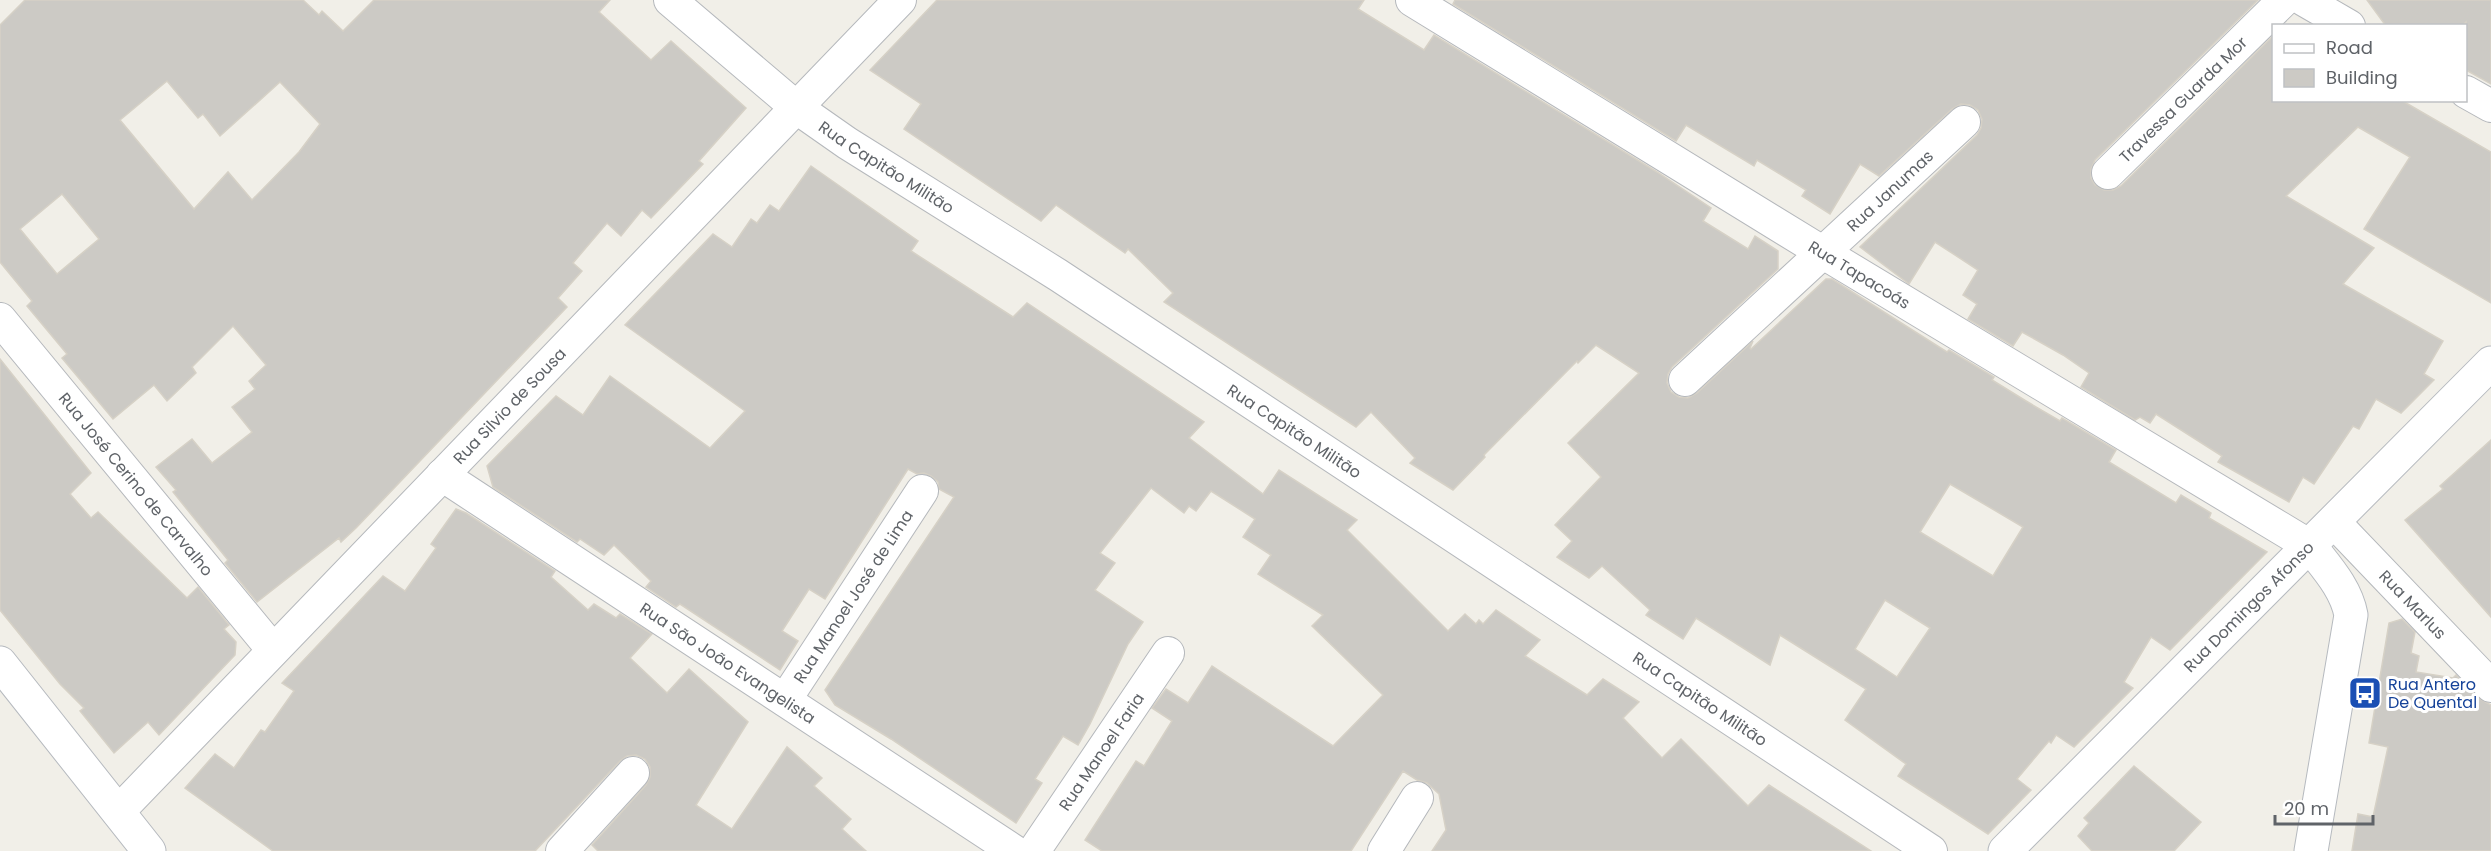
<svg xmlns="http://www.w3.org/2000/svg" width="2491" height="851" font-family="Poppins,sans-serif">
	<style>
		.building { fill: #cccac5; stroke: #d6d1c6; stroke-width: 1.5; fill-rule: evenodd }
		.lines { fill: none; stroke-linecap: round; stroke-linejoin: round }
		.street-casing { stroke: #b5b8bc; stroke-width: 34 }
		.secondary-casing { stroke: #b6babf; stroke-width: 35 }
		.street { stroke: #fff; stroke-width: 32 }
		.secondary { stroke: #fff; stroke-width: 33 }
		.labels { text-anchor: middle; stroke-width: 6; stroke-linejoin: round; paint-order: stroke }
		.street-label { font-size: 16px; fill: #5f6368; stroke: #fff }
		.transit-label { font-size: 16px; fill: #164399; stroke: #fff; text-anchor: start }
	</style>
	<rect width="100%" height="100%" fill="#f1efe8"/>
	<g class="building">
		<path d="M25,0H303L319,15L322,11L343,31L374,0H610L599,12L651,60L671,41L746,108L699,161L703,164L651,218L642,210L621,236L607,223L573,263L582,271L558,298L567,307L356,528L341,542L339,538L257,602L225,563L228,560L173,492L176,490L156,467L192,439L212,463L252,432L232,407L255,389L249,381L266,365L233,326L192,367L196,373L167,401L154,385L113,419L62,358L67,354L27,306L32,301L0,262V25ZM167,81L198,118L203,114L220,136L280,82L320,124L299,152L252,200L228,172L194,209L120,120ZM62,194L99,239L57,274L20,229Z"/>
		<path d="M937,0H1364L1358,9L1424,50L1434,35L1657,172L1711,208L1703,221L1748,249L1755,236L1778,251V269L1672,367L1668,374L1667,383L1671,392L1679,397L1688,398L1697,393L1753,341L1750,348L1751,349L1826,279H1832L1947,352L1949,350L1994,377L1992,380L2026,401L2060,421L2062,418L2116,450L2109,462L2176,503L2181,495L2211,513L2209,518L2267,552L2170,650L2151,637L2124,682L2133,688L2074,747L2056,735L2051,743L2049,741L2017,779L2031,790L1988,834L1898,776L1906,764L1845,720L1866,689L1780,635L1770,665L1696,618L1683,639L1646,615L1650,610L1602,566L1589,578L1557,557L1572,541L1555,525L1601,477L1568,443L1639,373L1596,345L1578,363L1577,361L1484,455L1485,457L1453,490L1410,463L1415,458L1371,412L1356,427L1164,302L1173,293L1128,249L1125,253L1056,205L1041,221L904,129L921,104L870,70ZM1950,484L2023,527L1993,576L1920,532ZM1885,600L1930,628L1897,677L1855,649Z"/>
		<path d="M1455,0H2258L2095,160L2091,169V178L2095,185L2104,190H2113L2121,186L2273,36L2274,100H2401L2491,152V303L2364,229L2410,157L2358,127L2286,196L2374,248L2343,284L2443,341L2424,374L2434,380L2401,413L2376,399L2359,429L2353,426L2314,484L2303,477L2289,502L2218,462L2222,456L2156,414L2150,423L2140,417L2135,420L2081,387L2089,373L2063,355L2022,332L2013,346L1968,319L1977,304L1963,295L1978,270L1935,242L1909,284L1860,247L1977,135L1981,128L1982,119L1978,110L1970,105L1961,104L1952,109L1879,176L1860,164L1830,214L1802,196L1806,190L1757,160L1754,166L1686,125L1676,141L1453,4Z"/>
		<path d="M2367,0H2491V84L2466,70V22L2462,26H2386Z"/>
		<path d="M811,166L918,241L911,251L1013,317L1027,303L1204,422L1189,438L1263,494L1279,470L1357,520L1347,530L1448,631L1465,614L1476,624L1479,620L1483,624L1496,610L1540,640L1525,656L1587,695L1603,679L1639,702L1623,718L1662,758L1681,739L1748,806L1769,785L1871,851H1432L1446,830L1439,794L1427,783L1417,780L1403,771L1351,851H1102L1085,840L1136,761L1144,766L1172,721L1152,708L1166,689L1188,703L1212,666L1333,746L1383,695L1312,626L1323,615L1258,574L1271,555L1243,537L1255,519L1211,491L1196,511L1189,506L1184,513L1151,488L1100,553L1115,563L1095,590L1143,622L1128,644L1090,724L1078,745L1063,736L1035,779L1042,783L1016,823L891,739L835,705L825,690L954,497L939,489L938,482L931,476L924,473L917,474L908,469L825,599L809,589L782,631L798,641L780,670L680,604L676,607L646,587L651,581L614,545L604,555L580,539L577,542L493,487L487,466L556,396L583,415L610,376L710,448L745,411L625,325L713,234L732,247L751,219L757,223L770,205L779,211Z"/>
		<path d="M0,359L91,473L70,494L91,518L98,512L187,598L198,587L229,625L224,629L236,642L235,655L159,735L148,722L114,753L80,711L84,708L60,684L0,610Z"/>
		<path d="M2491,440V617L2405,520L2443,489L2440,486Z"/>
		<path d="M456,509L466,513L555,571L551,577L588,610L594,604L616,618L620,614L652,634L630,658L667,693L689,669L748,722L696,805L732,829L787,747L822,778L814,786L851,819L842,829L866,851H598L592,845L646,785L650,777V767L645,759L636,755L627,756L620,761L535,851H273L185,788L215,754L234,768L261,730L265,732L294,691L282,683L383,576L405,591L436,548L431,544Z"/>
		<path d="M2402,619L2415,632L2411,653L2419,656L2416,672L2453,678L2456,675L2478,698L2491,705V851H2352L2358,814L2373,817L2388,747L2369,743L2389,623Z"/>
		<path d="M2134,766L2201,822L2174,851H2092L2078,836L2089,823L2084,818Z"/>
	</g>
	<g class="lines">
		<g class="street-casing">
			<g id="street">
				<path id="s1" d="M670,0L797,108L847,143L1058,275L1931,851"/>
				<path id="s2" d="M1412,0L1822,252L2310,546"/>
				<path d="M2304,0L2349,26"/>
				<path d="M2466,92L2491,106"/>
				<path id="s3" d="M2108,173L2284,0"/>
				<path id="s4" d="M0,319L273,650"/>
				<path id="s5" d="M1685,380L1964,122"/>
				<path id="s6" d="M442,475L1014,851"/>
				<path id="s7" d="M2334,522L2491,686"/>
				<path id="s8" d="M785,700L922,491"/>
				<path id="s9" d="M118,812L900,0"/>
				<path d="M562,851L633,773"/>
				<path id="s10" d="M1034,851L1168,653"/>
				<path d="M1384,851L1417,798"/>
			</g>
		</g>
		<g class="secondary-casing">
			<g id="secondary">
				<path d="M2310,546C2326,567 2346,588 2351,615L2311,851"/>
				<path d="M0,663L149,851"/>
				<path id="s11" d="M2005,851L2491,363"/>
			</g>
		</g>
		<use href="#street" class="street"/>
		<use href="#secondary" class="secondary"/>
	</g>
	<defs>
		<g id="bus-square" transform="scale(1.725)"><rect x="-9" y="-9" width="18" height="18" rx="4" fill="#1a4fb4" stroke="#fff"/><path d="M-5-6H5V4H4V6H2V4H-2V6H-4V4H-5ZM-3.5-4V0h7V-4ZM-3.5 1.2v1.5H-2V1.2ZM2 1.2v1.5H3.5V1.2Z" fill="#fff"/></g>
	</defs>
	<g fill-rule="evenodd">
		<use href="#bus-square" x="2365" y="693"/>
	</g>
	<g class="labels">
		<g class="street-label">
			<text dy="6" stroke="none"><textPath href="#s3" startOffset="105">Travessa Guarda Mor</textPath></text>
			<text dy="6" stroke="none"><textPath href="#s1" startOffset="274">Rua Capitão Militão</textPath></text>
			<text dy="6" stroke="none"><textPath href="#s5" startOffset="279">Rua Janumas</textPath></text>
			<text dy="6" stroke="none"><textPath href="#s2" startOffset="525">Rua Tapacoás</textPath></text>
			<text dy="6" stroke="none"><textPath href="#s9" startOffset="564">Rua Silvio de Sousa</textPath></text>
			<text dy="6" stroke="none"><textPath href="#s1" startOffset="760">Rua Capitão Militão</textPath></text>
			<text dy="6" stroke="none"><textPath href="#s4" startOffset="214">Rua José Cerino de Carvalho</textPath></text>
			<text dy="6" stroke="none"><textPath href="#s8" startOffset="124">Rua Manoel José de Lima</textPath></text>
			<text dy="6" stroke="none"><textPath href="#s7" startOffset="114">Rua Marlus</textPath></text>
			<text dy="6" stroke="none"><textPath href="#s11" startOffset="345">Rua Domingos Afonso</textPath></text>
			<text dy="6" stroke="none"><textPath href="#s6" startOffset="342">Rua São João Evangelista</textPath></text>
			<text dy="6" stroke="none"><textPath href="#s1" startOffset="1246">Rua Capitão Militão</textPath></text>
			<text dy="6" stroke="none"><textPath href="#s10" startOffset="120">Rua Manoel Faria</textPath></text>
		</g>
		<g class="transit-label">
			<text x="2388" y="690">Rua Antero<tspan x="2388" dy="18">De Quental</tspan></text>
		</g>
	</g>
	<rect x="2272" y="24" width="195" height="78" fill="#ffffff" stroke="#bfc1c3" stroke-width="1.5"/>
	<rect x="2284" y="44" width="30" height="9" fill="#ffffff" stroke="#bfc1c3" stroke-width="1.5"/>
	<text x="2326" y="54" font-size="18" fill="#5f6368">Road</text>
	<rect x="2284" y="69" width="30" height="18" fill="#cccac5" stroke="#bfc1c3" stroke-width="1.5"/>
	<text x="2326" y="84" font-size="18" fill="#5f6368">Building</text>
	<path d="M2275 815v9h98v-9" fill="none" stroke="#5f6368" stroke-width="3"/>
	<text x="2284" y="815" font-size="18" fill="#5f6368" stroke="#ffffff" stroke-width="4.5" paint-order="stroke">20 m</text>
</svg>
